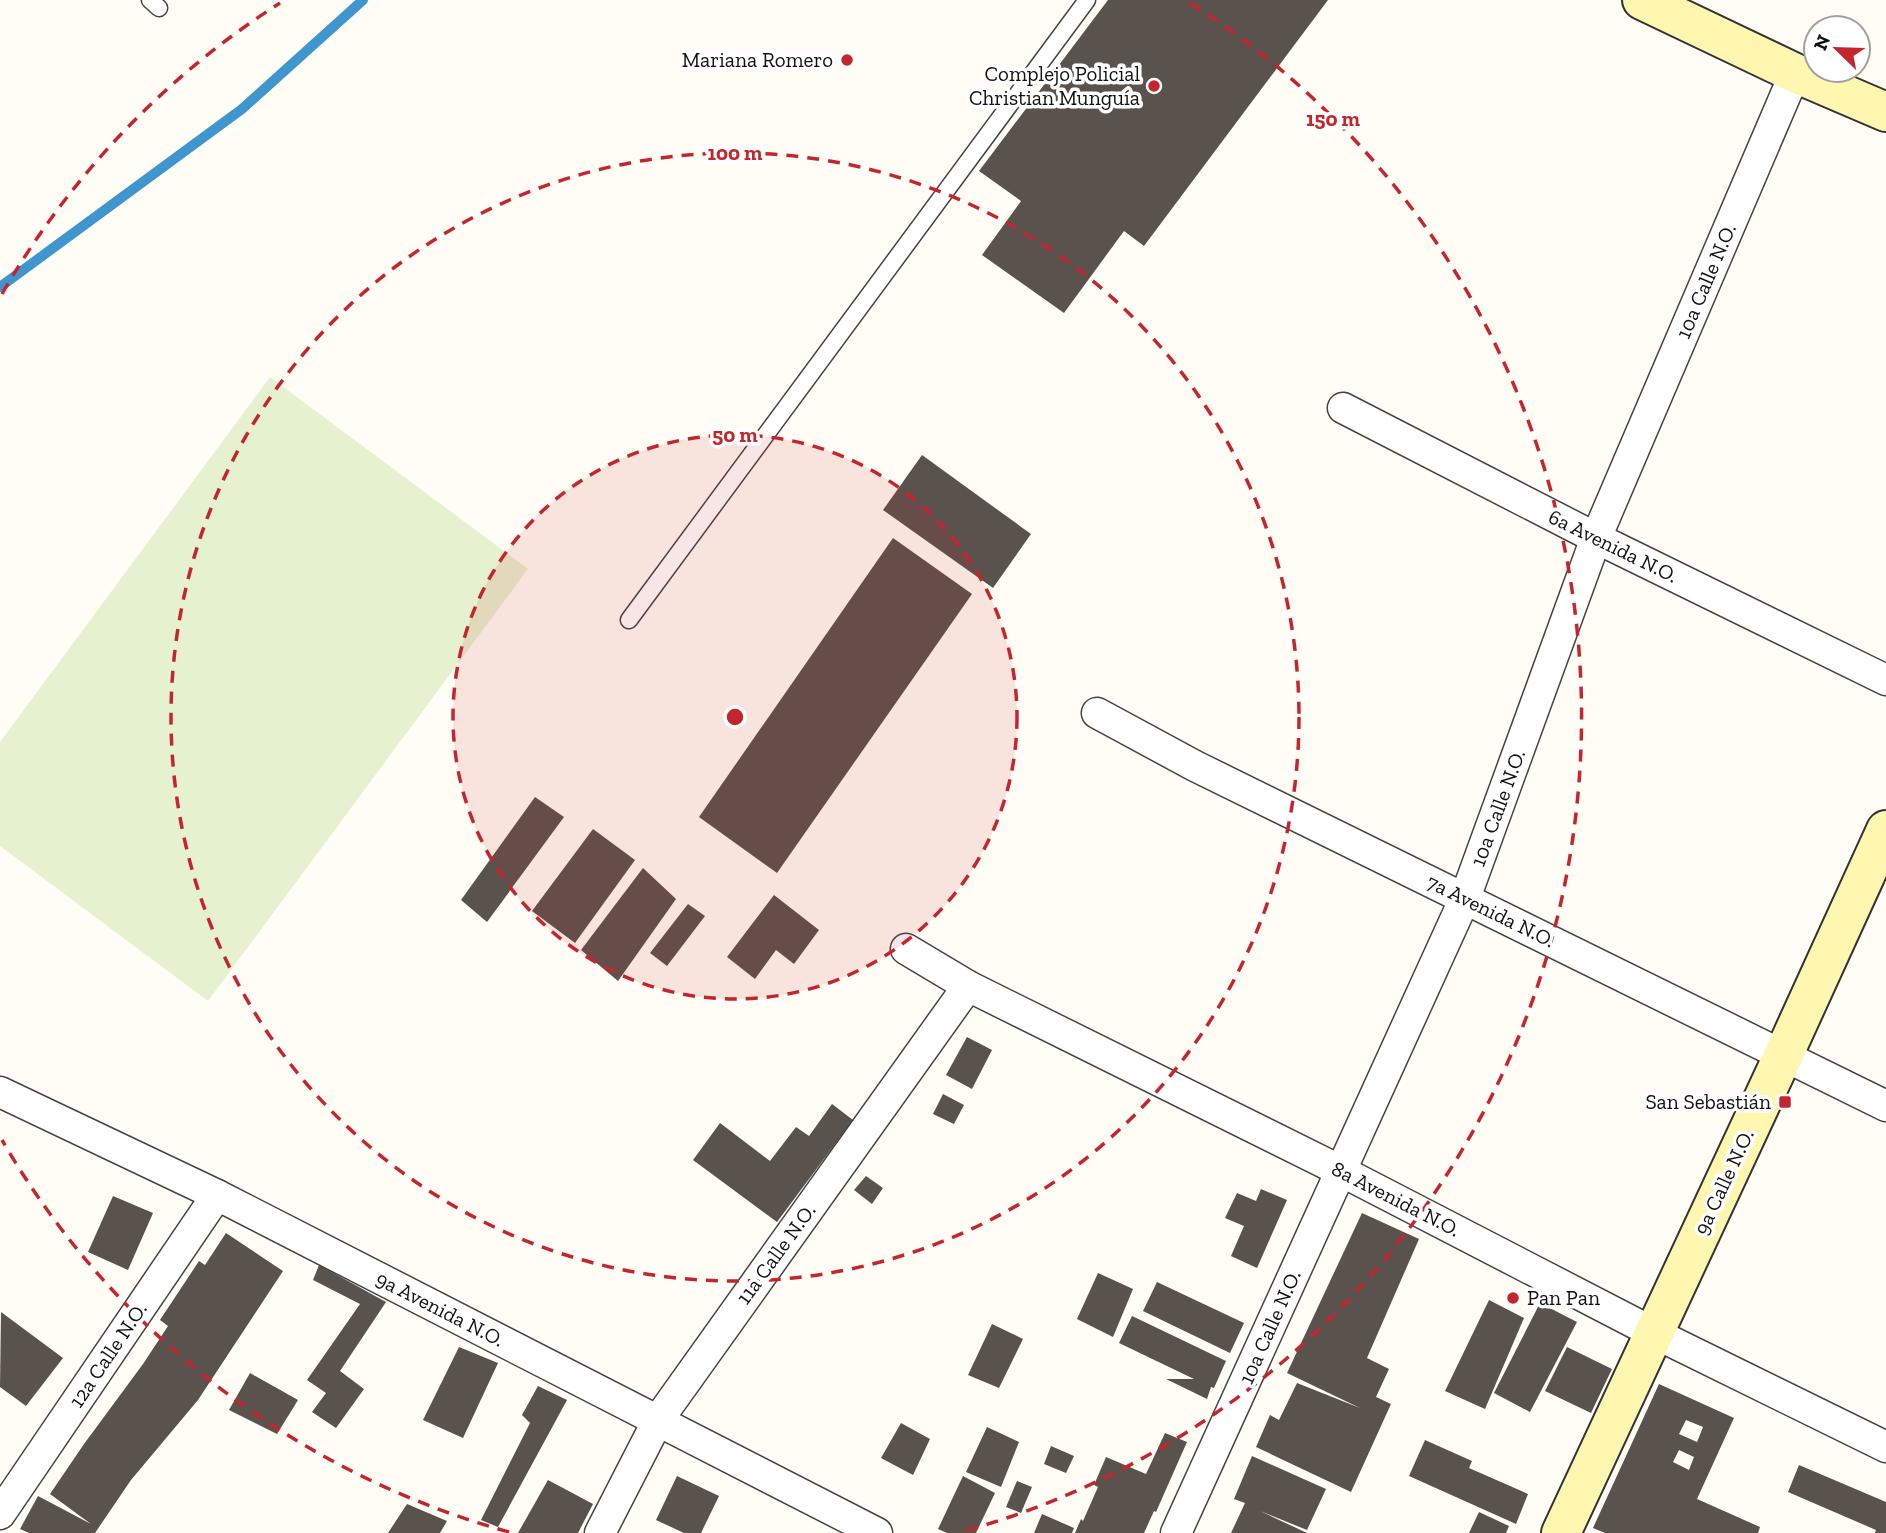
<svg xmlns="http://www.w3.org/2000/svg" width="1886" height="1533" font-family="'Zilla Slab',serif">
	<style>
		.pitch { fill: #e6f2cf }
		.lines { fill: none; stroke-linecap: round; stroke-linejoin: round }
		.stream { stroke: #3f96cf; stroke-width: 10 }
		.building { fill: #5a524d; fill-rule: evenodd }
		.lane-casing { stroke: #444; stroke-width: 19 }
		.street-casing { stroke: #444; stroke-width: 33 }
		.secondary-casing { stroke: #333; stroke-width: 42 }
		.lane { stroke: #fff; stroke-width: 16 }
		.street { stroke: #fff; stroke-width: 30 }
		.secondary { stroke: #fff6b0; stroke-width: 38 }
		.ring { fill: none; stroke: #c4262e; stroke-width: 3.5; stroke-dasharray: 12 9 }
		.poi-dot { fill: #c4262e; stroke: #fff; stroke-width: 2.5 }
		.labels { text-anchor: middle; stroke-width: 7; stroke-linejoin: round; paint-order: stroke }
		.poi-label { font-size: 21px; fill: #111; stroke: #fff; text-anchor: end }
		.street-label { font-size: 21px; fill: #111; stroke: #fff }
		.centre { fill: #c4262e; stroke: #fff; stroke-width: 3.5 }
		.ring-label { font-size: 21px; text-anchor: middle; font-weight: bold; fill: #c4262e; stroke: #fff; stroke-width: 7; stroke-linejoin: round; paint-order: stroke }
	</style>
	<rect width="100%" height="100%" fill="#fffdf5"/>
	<path class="pitch" d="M270,377L528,569L208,1001L0,846V742Z"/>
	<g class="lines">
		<path class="stream" d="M0,287L242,109L363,0"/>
	</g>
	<g class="building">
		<path d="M1108,0H1328L1144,246L1124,231L1064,313L982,255L1021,201L979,171Z"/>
		<path d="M922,455L1031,534L993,588L883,510Z"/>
		<path d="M893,538L972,594L777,873L699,817Z"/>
		<path d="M535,797L564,817L487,922L461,900Z"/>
		<path d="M593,829L635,860L575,943L532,911Z"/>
		<path d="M643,868L676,899L618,981L581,950Z"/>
		<path d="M774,895L819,930L794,964L776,950L755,979L727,957Z"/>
		<path d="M688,904L705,916L667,966L650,953Z"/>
		<path d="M967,1037L992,1050L972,1089L946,1075Z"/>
		<path d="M943,1094L964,1105L954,1124L933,1114Z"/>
		<path d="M832,1104L853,1120L777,1222L693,1160L720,1123L770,1161L796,1127L809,1136Z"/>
		<path d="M866,1176L883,1188L872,1204L854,1190Z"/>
		<path d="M1261,1189L1287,1200L1257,1268L1231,1256L1244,1226L1225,1218L1237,1193L1256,1201Z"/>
		<path d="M113,1196L153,1213L128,1270L88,1252Z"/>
		<path d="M1362,1213L1419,1239L1367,1358L1389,1369L1376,1397L1391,1404L1351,1492L1256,1447L1270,1415L1279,1420L1297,1383L1360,1408L1287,1373Z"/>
		<path d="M226,1233L283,1271L198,1400L131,1480L95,1533H29L20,1529L38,1496L91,1524L50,1494L84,1444L143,1364L168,1326L160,1320L199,1261L205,1265Z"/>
		<path d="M319,1265L386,1302L340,1371L364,1389L336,1428L312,1412L326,1393L307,1380L360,1304L313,1280Z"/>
		<path d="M1098,1273L1133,1289L1113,1337L1077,1319Z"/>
		<path d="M1157,1282L1244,1323L1230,1353L1143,1311Z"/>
		<path d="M1489,1300L1524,1318L1485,1409L1445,1391Z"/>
		<path d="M1540,1303L1577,1322L1530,1412L1494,1393Z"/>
		<path d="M1,1312L63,1358L26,1406L0,1387Z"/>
		<path d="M1132,1316L1226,1361L1214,1388L1211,1387L1207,1399L1166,1379H1194L1119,1343Z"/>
		<path d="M992,1324L1023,1339L999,1388L968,1375Z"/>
		<path d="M459,1347L498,1363L463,1438L423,1420Z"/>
		<path d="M1567,1347L1612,1369L1591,1413L1545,1391Z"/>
		<path d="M250,1373L298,1400L277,1434L229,1410Z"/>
		<path d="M1659,1384L1734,1418L1697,1499L1760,1527L1758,1533H1605L1593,1528ZM1686,1420L1703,1427L1697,1442L1679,1434ZM1679,1450L1694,1457L1689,1470L1673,1462Z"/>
		<path d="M538,1386L567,1400L498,1527L481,1520L530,1423L522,1415Z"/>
		<path d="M901,1423L930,1439L913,1475L881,1458Z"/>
		<path d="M987,1427L1019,1442L1001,1487L966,1472Z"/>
		<path d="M1165,1433L1187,1442L1156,1512L1154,1511L1144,1533H1075L1081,1519L1083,1521L1098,1487L1094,1485L1106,1457L1146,1474Z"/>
		<path d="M1425,1440L1472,1461L1469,1468L1528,1494L1516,1524L1409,1476Z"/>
		<path d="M1051,1446L1074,1456L1066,1473L1044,1464Z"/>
		<path d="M1252,1456L1326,1489L1307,1530L1260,1511L1307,1533H1231L1245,1503L1234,1499Z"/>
		<path d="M1799,1465L1886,1502V1533H1875L1876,1530L1788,1492Z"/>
		<path d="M677,1476L719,1496L701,1533H684L656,1520Z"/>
		<path d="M963,1476L995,1493L976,1533H947L938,1529Z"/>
		<path d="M548,1480L593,1504L578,1533H518Z"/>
		<path d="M1017,1481L1032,1487L1021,1513L1006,1507Z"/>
		<path d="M407,1504L447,1521L440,1533H388Z"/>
		<path d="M1479,1512L1509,1526L1506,1533H1469Z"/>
		<path d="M1042,1514L1074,1528L1072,1533H1034Z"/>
	</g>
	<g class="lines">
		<g class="lane-casing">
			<g id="lane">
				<path d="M150,0L159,8"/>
				<path d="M629,620L1087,0"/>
			</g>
		</g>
		<g class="street-casing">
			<g id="street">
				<path d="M1343,408L1596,538L1886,680"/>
				<path d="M1097,713L1195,766L1886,1106"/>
				<path d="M906,949L968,986L1341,1171L1654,1333L1886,1447"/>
				<path d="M0,1092L217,1195L877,1533"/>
				<path d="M0,1514L217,1195"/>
				<path d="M600,1533L658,1420L968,986"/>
				<path d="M1176,1533L1465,898L1596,538L1795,73"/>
			</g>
		</g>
		<g class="secondary-casing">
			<g id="secondary">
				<path d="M1642,0L1795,73L1886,112"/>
				<path d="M1561,1533L1783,1056L1886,830"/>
			</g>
		</g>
		<use href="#lane" class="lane"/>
		<use href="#street" class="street"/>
		<use href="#secondary" class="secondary"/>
	</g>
	<circle cx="735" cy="717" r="282" fill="#c4262e" fill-opacity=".12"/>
	<g class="ring">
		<circle cx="735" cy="717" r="282"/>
		<circle cx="735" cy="717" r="564"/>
		<path d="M509 1532A846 846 0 0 1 2 1140M2 294A846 846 0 0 1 280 3M1190 3A846 846 0 0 1 961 1532"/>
	</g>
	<g class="poi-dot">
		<circle cx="847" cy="60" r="7"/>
		<circle cx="1154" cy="86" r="7"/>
		<rect x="1778" y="1095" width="14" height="14" rx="3.5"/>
		<circle cx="1513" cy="1298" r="7"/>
	</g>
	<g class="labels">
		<g class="poi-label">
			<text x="833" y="67">Mariana Romero</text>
			<text x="1140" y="81">Complejo Policial<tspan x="1140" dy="24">Christian Munguía</tspan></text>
			<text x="1771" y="1109">San Sebastián</text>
			<text x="1527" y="1305" text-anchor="start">Pan Pan</text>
		</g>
		<g class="street-label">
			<text transform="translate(1706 281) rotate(-67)" y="7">10a Calle N.O.</text>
			<text transform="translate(1613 546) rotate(26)" y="7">6a Avenida N.O.</text>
			<text transform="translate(1498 808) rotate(-70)" y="7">10a Calle N.O.</text>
			<text transform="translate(1491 911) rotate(26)" y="7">7a Avenida N.O.</text>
			<text transform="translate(1724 1182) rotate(-65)" y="7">9a Calle N.O.</text>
			<text transform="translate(1396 1199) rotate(27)" y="7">8a Avenida N.O.</text>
			<text transform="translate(776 1254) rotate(-54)" y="7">11a Calle N.O.</text>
			<text transform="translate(440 1309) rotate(27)" y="7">9a Avenida N.O.</text>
			<text transform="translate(1270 1327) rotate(-66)" y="7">10a Calle N.O.</text>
			<text transform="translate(108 1355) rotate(-56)" y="7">12a Calle N.O.</text>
		</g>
	</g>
	<circle cx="735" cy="717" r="10" class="centre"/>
	<g class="ring-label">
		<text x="1333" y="126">150 m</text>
		<text x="735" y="160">100 m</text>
		<text x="735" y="442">50 m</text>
	</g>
	<g transform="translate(1837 49) rotate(293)"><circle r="33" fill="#ffffff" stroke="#a0a0a0" stroke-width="2"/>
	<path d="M0-5L12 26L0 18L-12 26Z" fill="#c4262e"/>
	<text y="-10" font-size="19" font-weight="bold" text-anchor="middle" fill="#111111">N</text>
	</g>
</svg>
